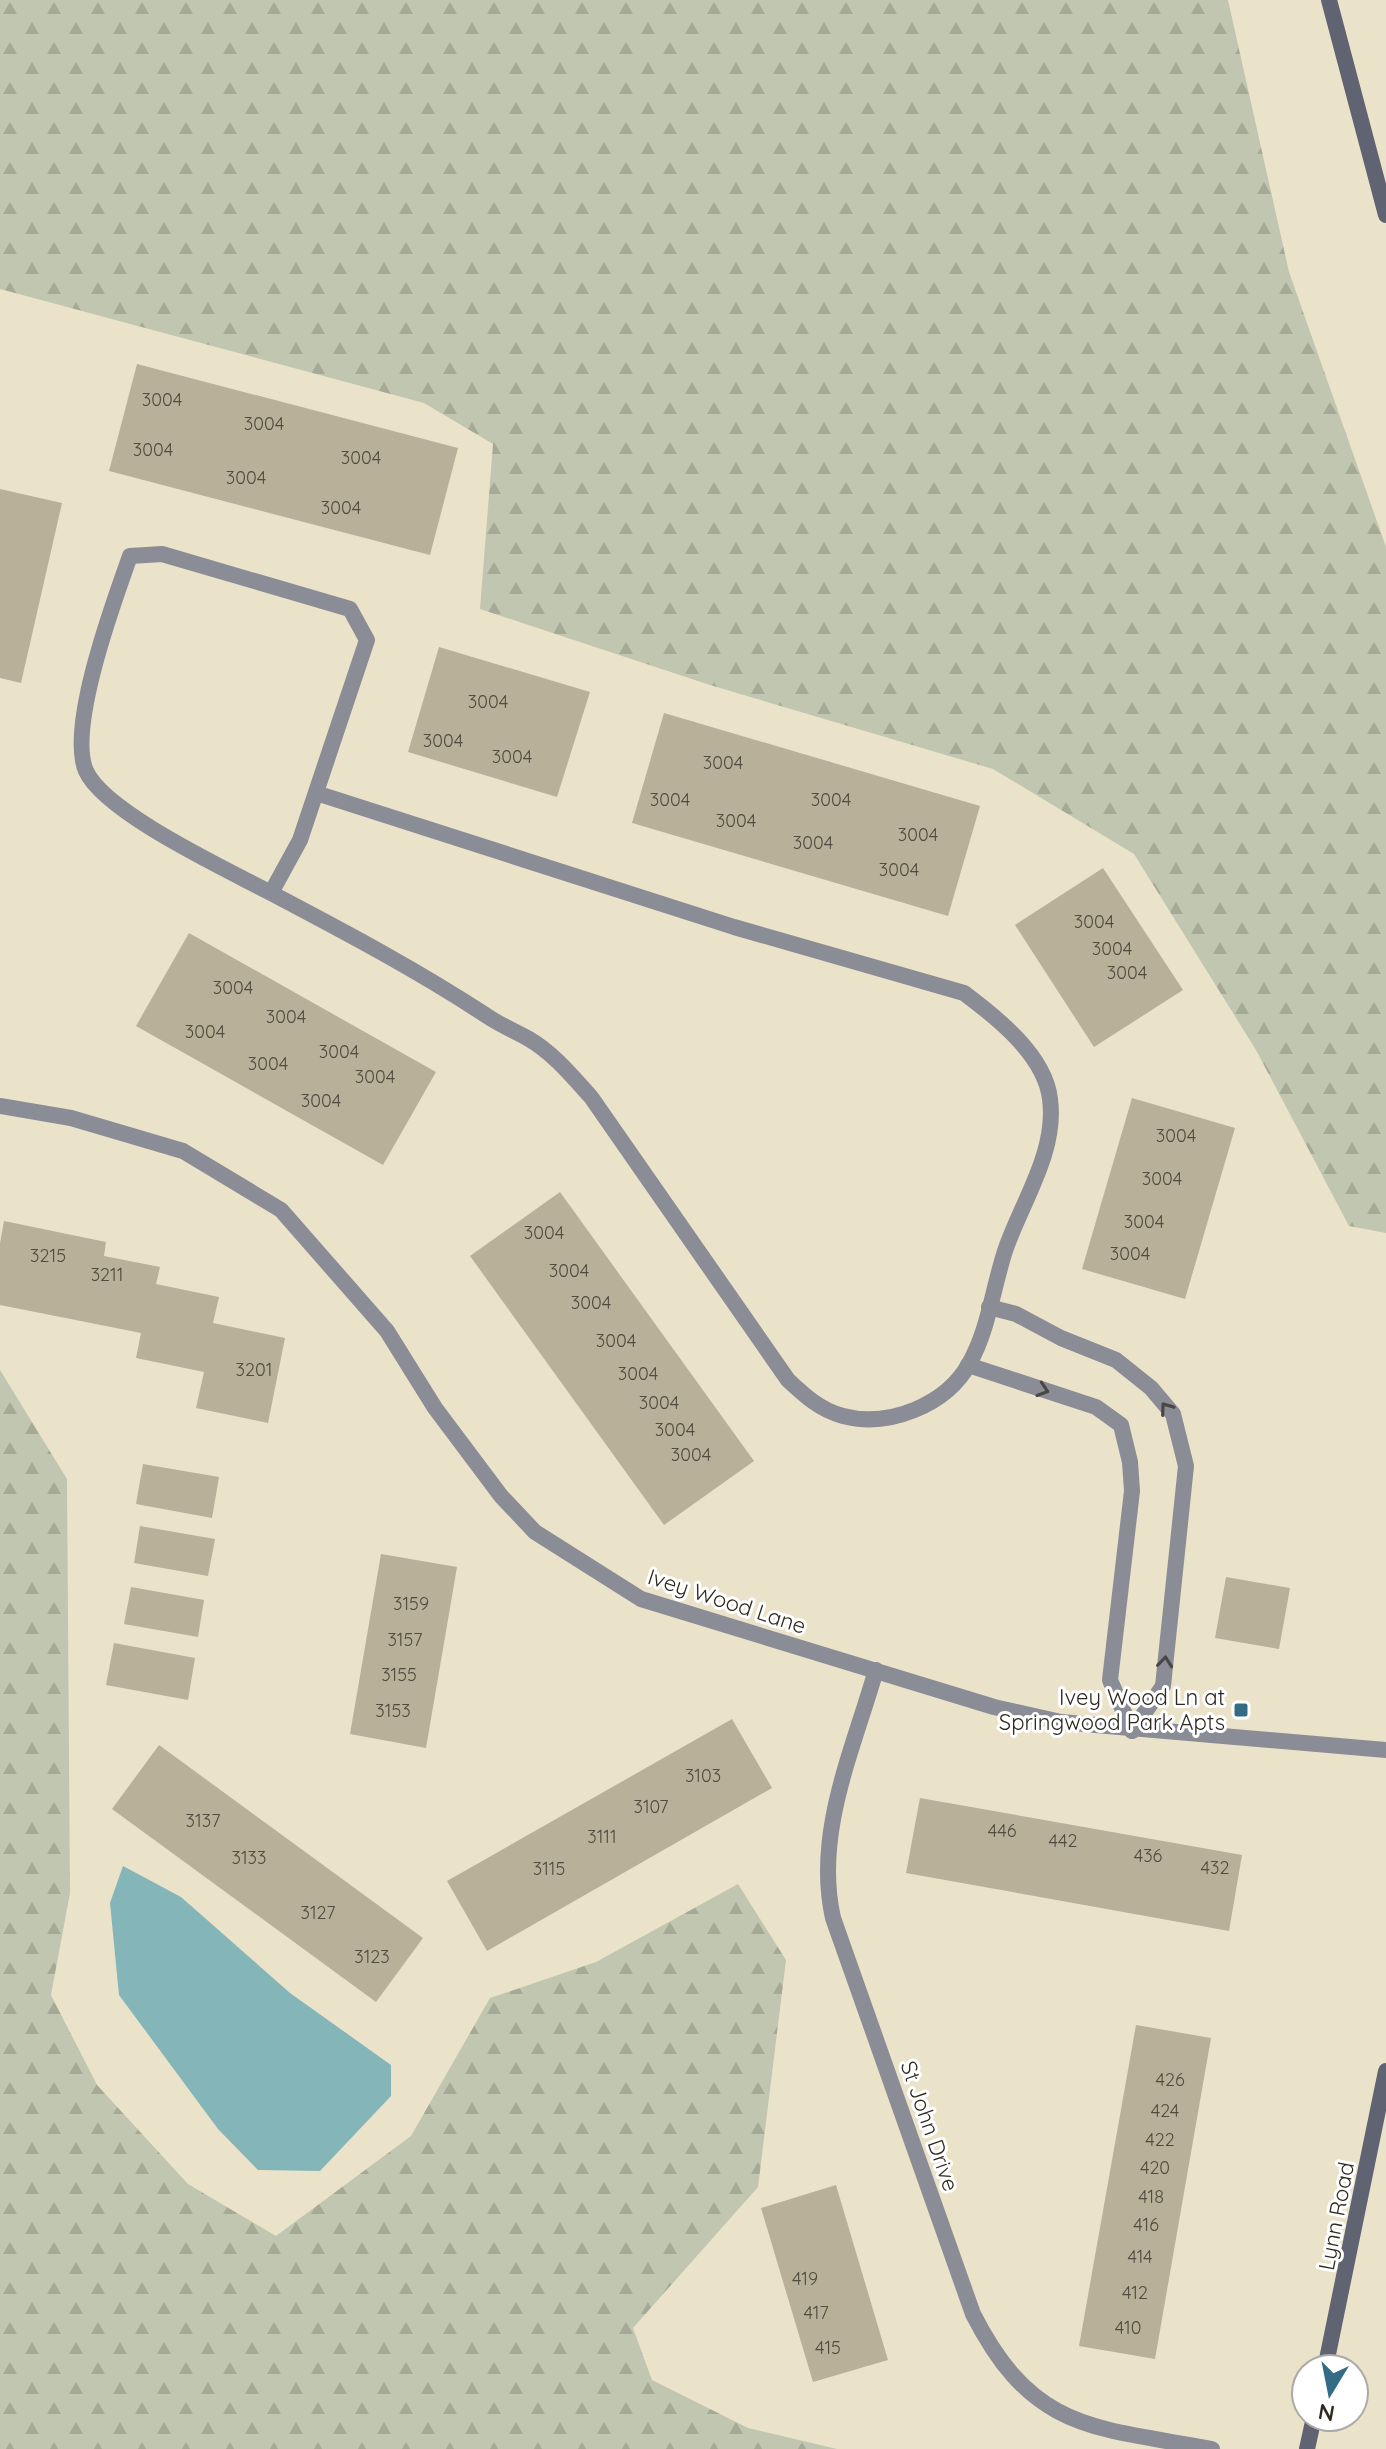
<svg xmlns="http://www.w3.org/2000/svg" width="1386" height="2449" font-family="Quicksand,sans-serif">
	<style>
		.forest { fill: url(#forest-firs) }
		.water { fill: #84b5b9 }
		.building { fill: #b9b099 }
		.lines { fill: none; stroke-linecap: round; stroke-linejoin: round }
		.lane { stroke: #8a8c96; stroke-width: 16 }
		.street { stroke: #8a8c96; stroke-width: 16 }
		.secondary { stroke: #606371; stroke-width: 16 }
		.oneway { stroke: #4a4744 }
		.poi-dot { fill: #346c86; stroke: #fff; stroke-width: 3 }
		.labels { text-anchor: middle; stroke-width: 6; stroke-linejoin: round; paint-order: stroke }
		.number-label { font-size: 18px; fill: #514c3f }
		.street-label { font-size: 22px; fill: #2e2a21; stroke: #fff }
		.poi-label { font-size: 22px; fill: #2e2a21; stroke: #fff; text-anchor: end }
	</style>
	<defs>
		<pattern id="forest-firs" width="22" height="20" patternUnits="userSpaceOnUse" patternTransform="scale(2)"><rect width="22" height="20" fill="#c0c6af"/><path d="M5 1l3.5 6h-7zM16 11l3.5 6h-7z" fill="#a5aa96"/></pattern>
	</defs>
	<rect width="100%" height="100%" fill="#ebe2ca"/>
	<g class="forest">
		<path d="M0,0H1228L1289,272L1386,547V1233L1349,1226L1256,1050L1134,854L993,769L710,685L480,609L493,444L424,403L0,289Z"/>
		<path d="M0,1370L67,1479L70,1893L51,1995L97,2085L188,2184L276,2236L411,2136L490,1998L596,1962L738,1884L786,1960L758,2187L633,2328L652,2380L748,2428L837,2449H0Z"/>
	</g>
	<path class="water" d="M123,1866L181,1897L290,1993L391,2065V2096L320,2171L258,2170L218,2129L119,1995L110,1903Z"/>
	<g class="building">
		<path d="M137,364L458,448L430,555L109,471Z"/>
		<path d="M0,489L62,503L21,683L0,678Z"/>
		<path d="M439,647L590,692L557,797L408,752Z"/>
		<path d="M664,713L980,806L948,916L632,823Z"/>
		<path d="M1103,868L1183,990L1094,1047L1015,925Z"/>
		<path d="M189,933L436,1072L383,1165L136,1026Z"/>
		<path d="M1132,1098L1235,1128L1185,1299L1082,1269Z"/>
		<path d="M560,1192L754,1461L664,1525L470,1256Z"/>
		<path d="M4,1221L106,1242L104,1256L160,1267L156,1284L219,1297L213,1323L285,1338L268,1423L196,1408L204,1372L136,1358L141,1333L0,1305V1243Z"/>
		<path d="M143,1464L219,1477L212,1518L136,1504Z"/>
		<path d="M140,1526L215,1539L208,1576L134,1563Z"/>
		<path d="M381,1554L457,1567L426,1748L350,1734Z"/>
		<path d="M1226,1577L1290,1588L1279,1649L1215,1638Z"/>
		<path d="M131,1587L204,1600L198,1637L124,1624Z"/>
		<path d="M114,1643L195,1658L188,1700L106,1685Z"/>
		<path d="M732,1719L772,1788L487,1951L447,1881Z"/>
		<path d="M159,1745L423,1938L376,2002L112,1809Z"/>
		<path d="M920,1798L1242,1855L1229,1931L906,1873Z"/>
		<path d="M1136,2025L1211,2038L1155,2359L1079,2346Z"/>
		<path d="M836,2185L888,2360L813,2382L761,2208Z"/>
	</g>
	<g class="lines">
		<g class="lane">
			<path d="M271,893L300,840L367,640L350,609L162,554L130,556C114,601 67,728 86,771C105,813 228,870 271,893C345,932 417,970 487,1016C500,1025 515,1031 529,1039C553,1053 572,1076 591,1097L788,1380C804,1395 820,1410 843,1416C889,1428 946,1405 969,1364C989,1329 993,1286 1006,1248C1023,1200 1057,1151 1050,1099C1045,1055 996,1017 964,993L734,927L316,793"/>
			<path d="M989,1307L1016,1314L1061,1338L1116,1360L1151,1388L1173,1414L1186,1466L1163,1686L1132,1731"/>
			<path d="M968,1365L1096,1407L1121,1425L1130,1462L1132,1491L1110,1680L1132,1731"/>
		</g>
		<g class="street">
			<path d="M0,1106L71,1118L183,1151L281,1210L387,1331L435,1408L501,1496L535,1532L641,1599L994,1707L1061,1722L1386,1750"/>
			<path d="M876,1670C853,1750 814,1834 833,1918L973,2314C1033,2432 1094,2427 1212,2449"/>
		</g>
		<g class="secondary">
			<path d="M1329,0L1386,215"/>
			<path d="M1325,2369L1386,2071"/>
			<path d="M1307,2449L1314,2417"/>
		</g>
	</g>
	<defs><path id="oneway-chevron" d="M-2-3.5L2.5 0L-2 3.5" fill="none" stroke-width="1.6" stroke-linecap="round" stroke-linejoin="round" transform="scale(2)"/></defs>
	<g class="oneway">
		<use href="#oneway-chevron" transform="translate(1043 1390) rotate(18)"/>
		<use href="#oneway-chevron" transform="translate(1166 1408) rotate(-126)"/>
		<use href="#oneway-chevron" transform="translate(1165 1662) rotate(-84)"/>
	</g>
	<rect class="poi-dot" x="1233" y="1702" width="16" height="16" rx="4"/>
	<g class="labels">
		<g class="number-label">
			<text x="162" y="406">3004</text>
			<text x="264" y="430">3004</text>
			<text x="153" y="456">3004</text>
			<text x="361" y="464">3004</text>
			<text x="246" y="484">3004</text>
			<text x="341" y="514">3004</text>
			<text x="488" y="708">3004</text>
			<text x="443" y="747">3004</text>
			<text x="512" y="763">3004</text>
			<text x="723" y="769">3004</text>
			<text x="670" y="806">3004</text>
			<text x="831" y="806">3004</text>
			<text x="736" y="827">3004</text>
			<text x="918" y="841">3004</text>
			<text x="813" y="849">3004</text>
			<text x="899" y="876">3004</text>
			<text x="1094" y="928">3004</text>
			<text x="1112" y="955">3004</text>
			<text x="1127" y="979">3004</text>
			<text x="233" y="994">3004</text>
			<text x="286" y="1023">3004</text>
			<text x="205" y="1038">3004</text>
			<text x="339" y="1058">3004</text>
			<text x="268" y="1070">3004</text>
			<text x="375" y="1083">3004</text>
			<text x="321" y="1107">3004</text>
			<text x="1176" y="1142">3004</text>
			<text x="1162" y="1185">3004</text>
			<text x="1144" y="1228">3004</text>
			<text x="544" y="1239">3004</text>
			<text x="1130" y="1260">3004</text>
			<text x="48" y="1262">3215</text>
			<text x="569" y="1277">3004</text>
			<text x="107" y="1281">3211</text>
			<text x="591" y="1309">3004</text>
			<text x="616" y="1347">3004</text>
			<text x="254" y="1376">3201</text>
			<text x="638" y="1380">3004</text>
			<text x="659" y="1409">3004</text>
			<text x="675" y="1436">3004</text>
			<text x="691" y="1461">3004</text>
			<text x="411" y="1610">3159</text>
			<text x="405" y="1646">3157</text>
			<text x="399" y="1681">3155</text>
			<text x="393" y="1717">3153</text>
			<text x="703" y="1782">3103</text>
			<text x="651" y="1813">3107</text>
			<text x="203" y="1827">3137</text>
			<text x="1002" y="1837">446</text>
			<text x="602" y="1843">3111</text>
			<text x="1063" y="1847">442</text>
			<text x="1148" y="1862">436</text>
			<text x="249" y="1864">3133</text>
			<text x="1215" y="1874">432</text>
			<text x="549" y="1875">3115</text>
			<text x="318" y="1919">3127</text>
			<text x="372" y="1963">3123</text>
			<text x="1170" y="2086">426</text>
			<text x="1165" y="2117">424</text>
			<text x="1160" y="2146">422</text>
			<text x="1155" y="2174">420</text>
			<text x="1151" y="2203">418</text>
			<text x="1146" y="2231">416</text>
			<text x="1140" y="2263">414</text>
			<text x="805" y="2285">419</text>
			<text x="1135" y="2299">412</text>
			<text x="816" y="2319">417</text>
			<text x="1128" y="2334">410</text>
			<text x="828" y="2354">415</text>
		</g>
		<g class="street-label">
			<text transform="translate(727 1601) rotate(18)" y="8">Ivey Wood Lane</text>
			<text transform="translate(930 2126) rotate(71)" y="8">St John Drive</text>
			<text transform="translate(1336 2216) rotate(-79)" y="8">Lynn Road</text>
		</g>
		<g class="poi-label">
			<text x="1225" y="1705">Ivey Wood Ln at<tspan x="1225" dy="25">Springwood Park Apts</tspan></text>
		</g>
	</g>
	<g transform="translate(1330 2393) rotate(190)"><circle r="38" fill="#ffffff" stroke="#abaaa6" stroke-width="2"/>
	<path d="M0-6L14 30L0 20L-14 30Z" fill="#346c86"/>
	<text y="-12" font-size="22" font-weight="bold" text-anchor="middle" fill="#2e2a21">N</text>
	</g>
</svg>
